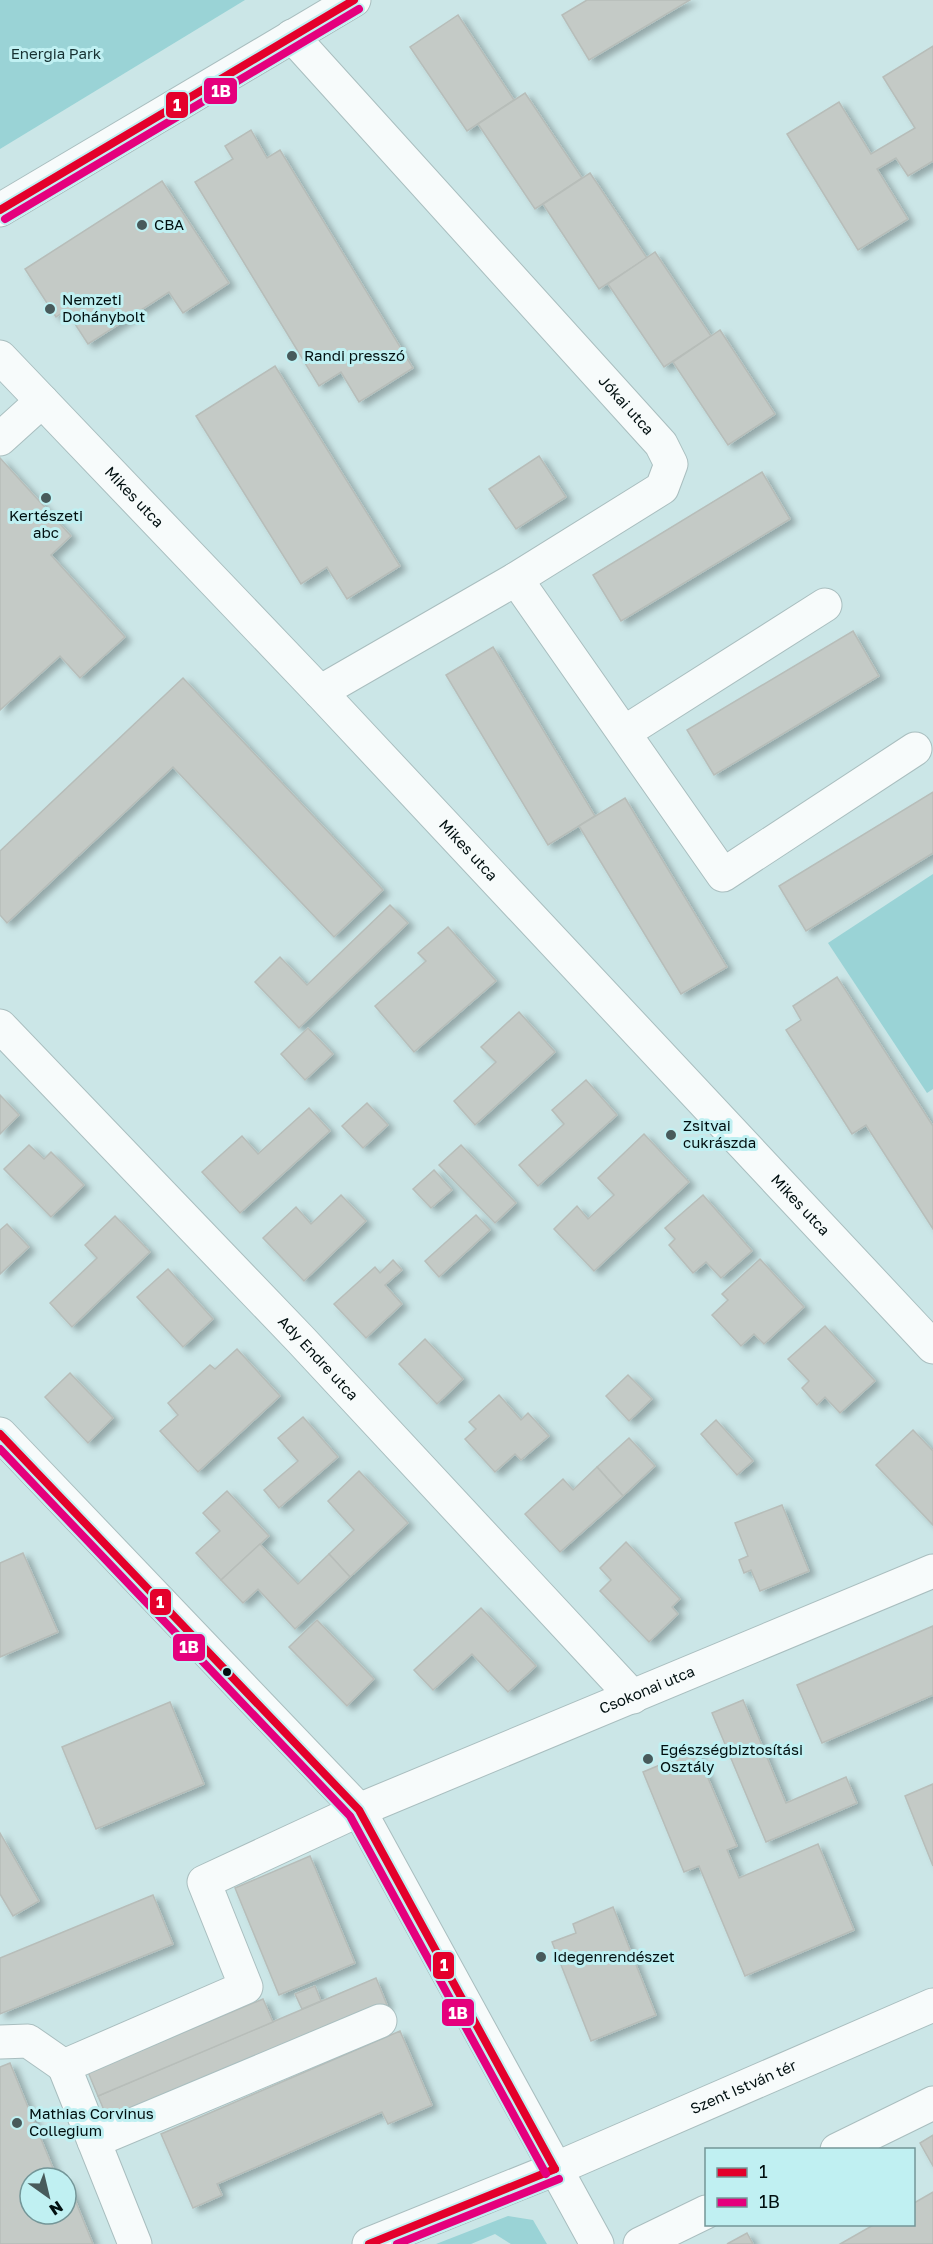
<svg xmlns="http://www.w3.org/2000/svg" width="933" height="2244" font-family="'Golos Text',sans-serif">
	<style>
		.green { fill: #9ad3d6 }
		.building { fill: #c4cac6; stroke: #b7bdb9; stroke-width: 1.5; filter: url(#shadow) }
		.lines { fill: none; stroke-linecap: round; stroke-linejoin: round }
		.minor-casing { stroke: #a9bebf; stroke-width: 35 }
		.minor { stroke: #f7fbfb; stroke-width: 33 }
		.bus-1-casing { stroke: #c0f0f2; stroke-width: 12 }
		.bus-2-casing { stroke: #c0f0f2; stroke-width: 12 }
		.bus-1 { stroke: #e4002b; stroke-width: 8 }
		.bus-2 { stroke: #e5007d; stroke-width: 8 }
		.poi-dot { fill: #485a5b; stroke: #c0f0f2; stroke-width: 2 }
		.bus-dot { fill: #010f10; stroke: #c0f0f2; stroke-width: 2 }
		.labels { text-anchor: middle; stroke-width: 6; stroke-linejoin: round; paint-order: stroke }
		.park-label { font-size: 15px; fill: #173132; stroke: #c0f0f2 }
		.poi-label { font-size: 15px; fill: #010f10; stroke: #c0f0f2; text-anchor: start }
		.street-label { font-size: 15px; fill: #010f10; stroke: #c0f0f2 }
		.line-badge { stroke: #c0f0f2; stroke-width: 2 }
		.badge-label { font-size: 16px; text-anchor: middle; font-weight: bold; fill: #fff }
	</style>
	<defs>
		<filter id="shadow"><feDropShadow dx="6" dy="4" stdDeviation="3" flood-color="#0004"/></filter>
	</defs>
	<rect width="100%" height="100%" fill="#cbe6e7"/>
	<g class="green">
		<path d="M0,0H245L0,149Z"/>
		<path d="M933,874V1089L927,1093L828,943Z"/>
		<path d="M508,2216L533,2220L547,2244H511L495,2234L471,2244H436Z"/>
	</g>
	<g class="building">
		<path d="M587,0H690L589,60L562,15Z"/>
		<path d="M458,15L514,100L467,131L410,47Z"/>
		<path d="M933,46V161L908,176L896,158L877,169L908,219L858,250L787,134L839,102L871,154L915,128L883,77Z"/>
		<path d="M525,93L582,178L535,209L478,124Z"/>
		<path d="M251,130L267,158L280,150L413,368L359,402L341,372L319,386L195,182L233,159L225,146Z"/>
		<path d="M590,173L647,258L599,289L543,204Z"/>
		<path d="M162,181L229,283L183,313L169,292L88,344L66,310L56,317L25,269Z"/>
		<path d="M655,252L711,336L664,367L608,284Z"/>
		<path d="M720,330L775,414L728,445L673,362Z"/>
		<path d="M275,366L400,566L347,599L327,567L301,584L196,416Z"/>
		<path d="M539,456L566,497L516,529L489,489Z"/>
		<path d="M0,458L71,536L51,555L125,637L80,678L60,656L0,710Z"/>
		<path d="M762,472L790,519L621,621L593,575Z"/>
		<path d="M853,631L879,676L714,775L687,730Z"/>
		<path d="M493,647L595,816L548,845L446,675Z"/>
		<path d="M183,678L383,890L334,937L173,767L7,923L0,915V851Z"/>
		<path d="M933,792V853L806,931L779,886Z"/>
		<path d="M625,798L727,967L681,994L579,826Z"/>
		<path d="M390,905L408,923L299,1028L255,982L280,957L307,985Z"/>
		<path d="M448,927L496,981L414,1052L375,1006L426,961L418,953Z"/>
		<path d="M837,977L933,1126V1229L866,1125L852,1134L786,1030L801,1020L793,1006Z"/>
		<path d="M519,1012L555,1052L475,1125L454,1101L496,1062L481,1047Z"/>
		<path d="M308,1028L333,1054L305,1080L281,1054Z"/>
		<path d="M586,1080L617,1115L538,1186L519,1165L564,1124L552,1110Z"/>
		<path d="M0,1095L19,1115L0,1134Z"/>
		<path d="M367,1103L388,1125L363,1148L342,1126Z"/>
		<path d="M309,1108L330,1131L240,1213L202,1172L242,1136L258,1154Z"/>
		<path d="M644,1134L689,1182L594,1271L554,1229L577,1206L588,1219L614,1195L598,1178Z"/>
		<path d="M29,1145L44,1159L51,1152L84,1185L51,1217L4,1169Z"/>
		<path d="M461,1145L516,1203L495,1223L439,1165Z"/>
		<path d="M434,1170L452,1190L431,1208L413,1189Z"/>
		<path d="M341,1195L366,1221L304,1281L263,1238L296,1207L311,1224Z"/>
		<path d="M703,1195L752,1251L721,1278L706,1262L693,1273L669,1245L675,1239L665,1228Z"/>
		<path d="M476,1215L490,1230L439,1277L425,1261Z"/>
		<path d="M115,1216L150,1252L72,1327L50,1303L97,1258L85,1245Z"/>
		<path d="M7,1224L29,1247L0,1274V1230Z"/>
		<path d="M760,1259L804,1307L764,1344L754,1334L741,1346L712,1315L728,1300L722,1294Z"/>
		<path d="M393,1260L402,1270L385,1285L402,1304L366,1338L334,1304L375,1267L380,1273Z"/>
		<path d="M168,1269L213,1319L183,1347L137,1297Z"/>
		<path d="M825,1326L875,1381L840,1413L825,1397L817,1405L802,1388L809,1381L788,1359Z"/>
		<path d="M425,1339L463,1379L437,1404L399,1364Z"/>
		<path d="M237,1349L280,1396L198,1472L160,1431L178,1415L168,1403L210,1365L215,1369Z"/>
		<path d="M70,1373L113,1418L88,1443L45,1397Z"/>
		<path d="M628,1375L652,1399L629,1421L606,1396Z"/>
		<path d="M499,1395L521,1420L528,1413L549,1436L521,1460L515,1454L495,1472L465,1439L476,1429L469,1422Z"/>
		<path d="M303,1417L338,1457L279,1508L264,1490L298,1461L278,1438Z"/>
		<path d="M716,1420L753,1461L737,1475L701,1434Z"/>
		<path d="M913,1430L933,1451V1525L876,1465Z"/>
		<path d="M629,1438L655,1466L623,1496L597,1467Z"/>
		<path d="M597,1467L623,1496L560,1552L525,1514L563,1479L573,1490Z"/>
		<path d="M359,1471L408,1523L350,1577L329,1554L354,1530L328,1501Z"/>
		<path d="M227,1491L269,1536L221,1580L196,1553L220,1531L203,1513Z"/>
		<path d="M782,1505L809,1571L760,1591L751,1570L744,1573L739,1560L748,1556L735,1523Z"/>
		<path d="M626,1542L680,1599L672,1607L678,1614L649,1642L600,1591L611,1580L600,1568Z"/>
		<path d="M260,1544L298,1584L329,1554L350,1577L295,1629L258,1589L243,1603L221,1580Z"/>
		<path d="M23,1553L58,1632L0,1657V1563Z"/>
		<path d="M481,1608L536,1666L508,1692L472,1654L433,1690L414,1670Z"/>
		<path d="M317,1620L374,1679L347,1706L289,1647Z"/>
		<path d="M933,1626V1695L822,1743L797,1685Z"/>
		<path d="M743,1700L786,1803L846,1777L857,1803L766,1842L712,1713Z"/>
		<path d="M170,1702L204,1784L96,1829L62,1747Z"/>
		<path d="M696,1750L737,1846L727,1850L739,1878L818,1844L854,1930L745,1976L699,1866L684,1872L643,1772Z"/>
		<path d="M933,1784V1866L905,1796Z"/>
		<path d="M0,1833L39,1901L13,1916L0,1894Z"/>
		<path d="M310,1856L355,1963L279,1995L235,1888Z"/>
		<path d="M153,1895L173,1944L0,2014V1958Z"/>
		<path d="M613,1907L656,2015L591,2041L552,1942L576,1933L573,1924Z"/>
		<path d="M376,1978L387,2005L109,2122L98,2096Z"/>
		<path d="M315,1986L321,2001L302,2009L295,1994Z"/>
		<path d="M263,1999L273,2022L98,2096L88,2072Z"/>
		<path d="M400,2031L432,2105L388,2124L382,2112L217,2184L222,2195L193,2208L161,2134Z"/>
		<path d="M10,2063L57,2178H30V2214H66V2178L93,2244H0V2067Z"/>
		<path d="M933,2135V2166L920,2143Z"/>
		<path d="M933,2192V2244H840L875,2224H914V2203Z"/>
		<path d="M747,2233L753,2244H727Z"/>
	</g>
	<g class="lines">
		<g class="minor-casing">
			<g id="minor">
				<path id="s1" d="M292,36L661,444L671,464L662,488L516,579L320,692"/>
				<path d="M0,210L354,0"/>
				<path id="s2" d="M0,357L320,692L933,1347"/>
				<path d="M0,439L42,401"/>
				<path d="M516,579L723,875L915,749"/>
				<path d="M625,732L825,605"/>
				<path id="s3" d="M0,1026L301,1340L633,1697"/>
				<path d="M0,1434L359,1810L597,2244"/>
				<path d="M0,2042L28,2041L64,2066"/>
				<path d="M94,2141L380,2021"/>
				<path d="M837,2150L933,2103"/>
				<path id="s4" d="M135,2244L64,2066L246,1987L204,1882L359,1810L933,1571"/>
				<path id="s5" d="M369,2244L555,2169L933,2005"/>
				<path d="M640,2244L706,2212"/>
			</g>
		</g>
		<use href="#minor" class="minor"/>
		<g class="bus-1-casing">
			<g id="bus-1">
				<path d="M0,210L354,0"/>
				<path d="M0,1434L359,1810L555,2169"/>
				<path d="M369,2244L555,2169"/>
			</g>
		</g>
		<g class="bus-2-casing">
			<g id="bus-2">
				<path d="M5,219L359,9"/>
				<path d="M0,1449L350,1816L546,2174"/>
				<path d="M397,2244L559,2179"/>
			</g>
		</g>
		<use href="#bus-1" class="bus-1"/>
		<use href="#bus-2" class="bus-2"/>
	</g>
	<g class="poi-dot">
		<circle cx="142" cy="225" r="6"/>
		<circle cx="50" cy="309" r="6"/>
		<circle cx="292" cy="356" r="6"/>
		<circle cx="46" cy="498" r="6"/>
		<circle cx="671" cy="1135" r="6"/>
		<circle cx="648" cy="1759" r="6"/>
		<circle cx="541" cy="1957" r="6"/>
		<circle cx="17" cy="2123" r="6"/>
	</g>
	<circle class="bus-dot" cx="227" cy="1672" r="5"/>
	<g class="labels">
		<g class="park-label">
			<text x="56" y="59">Energia Park</text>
		</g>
		<g class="poi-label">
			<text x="154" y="230">CBA</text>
			<text x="62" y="305">Nemzeti<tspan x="62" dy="17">Dohánybolt</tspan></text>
			<text x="304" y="361">Randi presszó</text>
			<text x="46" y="521" text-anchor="middle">Kertészeti<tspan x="46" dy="17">abc</tspan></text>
			<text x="683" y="1131">Zsitvai<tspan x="683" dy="17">cukrászda</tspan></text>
			<text x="660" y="1755">Egészségbiztosítási<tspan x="660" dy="17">Osztály</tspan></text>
			<text x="553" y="1962">Idegenrendészet</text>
			<text x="29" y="2119">Mathias Corvinus<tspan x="29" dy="17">Collegium</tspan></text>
		</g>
		<g class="street-label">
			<text dy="5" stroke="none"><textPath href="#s1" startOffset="498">Jókai utca</textPath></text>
			<text dy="5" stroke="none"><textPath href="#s2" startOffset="194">Mikes utca</textPath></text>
			<text dy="5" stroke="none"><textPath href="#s2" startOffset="680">Mikes utca</textPath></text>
			<text dy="5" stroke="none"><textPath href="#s2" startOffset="1166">Mikes utca</textPath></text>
			<text dy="5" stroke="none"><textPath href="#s3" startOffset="460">Ady Endre utca</textPath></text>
			<text dy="5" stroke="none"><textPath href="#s4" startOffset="986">Csokonai utca</textPath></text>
			<text dy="5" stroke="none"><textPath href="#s5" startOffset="406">Szent István tér</textPath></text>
		</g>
	</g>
	<g class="line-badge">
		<rect x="203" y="77" width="35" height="28" rx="6" fill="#e5007d"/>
		<rect x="165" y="91" width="24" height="28" rx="6" fill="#e4002b"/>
		<rect x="149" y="1588" width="23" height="28" rx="6" fill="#e4002b"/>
		<rect x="172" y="1633" width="34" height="29" rx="6" fill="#e5007d"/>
		<rect x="432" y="1951" width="23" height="29" rx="6" fill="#e4002b"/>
		<rect x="441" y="1998" width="34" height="29" rx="6" fill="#e5007d"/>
	</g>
	<g class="badge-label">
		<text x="221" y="97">1B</text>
		<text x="177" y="111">1</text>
		<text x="160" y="1608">1</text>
		<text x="189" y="1653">1B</text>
		<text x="444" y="1971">1</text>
		<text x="458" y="2019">1B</text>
	</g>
	<rect x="705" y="2148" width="210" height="78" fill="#c0f0f2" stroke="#749698" stroke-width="1.5"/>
	<rect x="717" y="2168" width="30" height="9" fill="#e4002b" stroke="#749698" stroke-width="1.5"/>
	<text x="759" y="2178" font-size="18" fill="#010f10">1</text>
	<rect x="717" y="2198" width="30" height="9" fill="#e5007d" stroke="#749698" stroke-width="1.5"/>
	<text x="759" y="2208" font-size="18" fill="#010f10">1B</text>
	<g transform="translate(48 2196) rotate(146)"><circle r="28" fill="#c0f0f2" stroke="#749698" stroke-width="1.5"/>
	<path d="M0-4.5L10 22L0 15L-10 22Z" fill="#485a5b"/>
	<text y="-9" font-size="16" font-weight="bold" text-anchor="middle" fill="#010f10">N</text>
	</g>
</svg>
